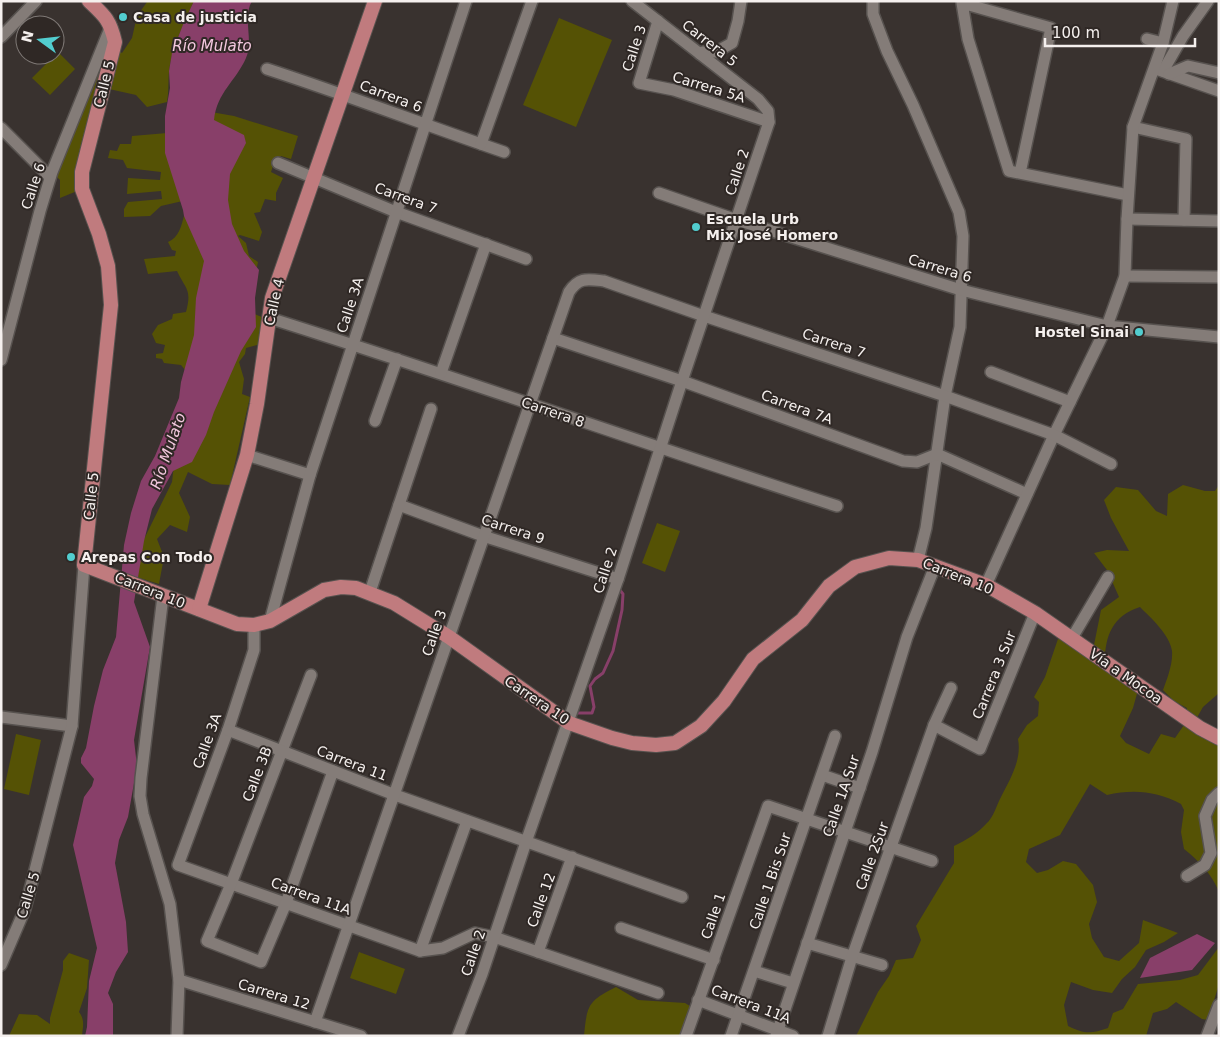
<svg xmlns="http://www.w3.org/2000/svg" width="1220" height="1037" font-family="'DejaVu Sans',sans-serif">
	<style>
		.green { fill: #555205; fill-rule: evenodd }
		.water { fill: #883f69 }
		.lines { fill: none; stroke-linecap: round; stroke-linejoin: round }
		.stream { stroke: #883f69; stroke-width: 3 }
		.minor-casing { stroke: #57524f; stroke-width: 14 }
		.major-casing { stroke: #57524f; stroke-width: 16 }
		.minor { stroke: #847c78; stroke-width: 11 }
		.major { stroke: #c07b7e; stroke-width: 14 }
		.poi-dot { fill: #52cdcf; stroke: #2f2825; stroke-width: 2 }
		.labels { text-anchor: middle; stroke-width: 4; stroke-linejoin: round; paint-order: stroke }
		.poi-label { font-size: 14px; font-weight: bold; fill: #f5f0ee; stroke: #2f2825; text-anchor: start }
		.street-label { font-size: 14px; fill: #f5f0ee; stroke: #2f2825 }
		.water-label { font-size: 15px; font-style: italic; fill: #f3c8de; stroke: #2f2825 }
	</style>
	<rect width="100%" height="100%" fill="#39322f"/>
	<g class="green">
		<path d="M154,1H194C184,24 172,46 169,71C168,82 169,91 167,102L147,107L136,95L109,89L117,50L122,53L132,38L137,16L147,2Z"/>
		<path d="M559,18L612,40L576,127L523,105Z"/>
		<path d="M111,26L82,189L60,198V180L52,172Z"/>
		<path d="M57,51L75,69L50,95L32,78L55,55Z"/>
		<path d="M211,112L234,116L298,136L291,159L281,156L274,163L271,172L283,178L276,193V201L265,199L260,212L254,213L262,232L259,241L240,235L238,236L246,243L249,256L258,262L248,311L264,318L261,344L246,348L245,354L239,362L244,379L242,394L250,397L230,485L212,484L188,472L179,493L190,517L187,532L170,525L157,539L164,557L159,584L127,574L172,482L177,439L217,355Z"/>
		<path d="M179,132L187,200L161,206L150,216L124,217V209L128,202L162,199L161,191L127,194L128,178L160,180L161,172L127,168L123,160L108,158L110,150L117,151L120,144H131L132,136Z"/>
		<path d="M184,216L194,217L226,291L186,371L181,365L164,363L162,359L156,358V354L163,353L165,345L156,343L152,334L158,325L172,319L173,314L186,312C192,289 186,290 177,271L148,274L144,259L175,256L176,251L172,250L168,242C179,237 181,227 184,216Z"/>
		<path d="M1183,485L1205,491H1215L1219,485V693L1203,707L1191,728L1219,745V892C1212,874 1199,861 1184,849L1181,832L1184,810L1181,804C1157,791 1133,789 1107,795L1090,784L1060,835L1029,849L1026,862L1037,873L1048,870L1063,861L1076,864L1093,885L1097,902L1089,924L1092,938L1104,957L1119,961L1139,943L1143,920L1178,933L1164,942L1146,950L1135,967L1122,979L1112,993L1093,990L1071,982L1064,1005L1068,1026C1084,1034 1091,1034 1108,1028L1113,1013L1123,1009L1138,984L1180,980L1198,975L1219,947V984L1208,1020L1202,1019L1176,1002L1167,1009L1153,1013L1146,1036H856L878,992L889,976L896,960L913,958L921,940L916,926L954,863V846C966,840 977,834 986,824C994,817 996,806 1001,797C1010,779 1022,760 1018,739L1027,725L1038,716L1039,702L1034,697L1045,677L1059,636L1091,660L1101,610L1119,597L1107,570L1094,553L1107,550L1129,551L1111,518L1104,500L1116,487L1138,490L1156,511L1167,516L1168,494ZM1140,607C1151,618 1170,635 1172,651C1173,664 1167,679 1163,690L1174,701L1187,708L1184,725L1175,738L1161,734L1149,754L1126,743L1120,736L1133,708L1138,690L1105,666C1104,639 1111,616 1140,607Z"/>
		<path d="M657,523L680,531L665,572L642,563Z"/>
		<path d="M16,734L41,740L29,795L4,789Z"/>
		<path d="M359,952L405,969L396,994L350,978Z"/>
		<path d="M69,953L89,960L87,988L79,1012C85,1020 83,1026 82,1036H9L19,1014L37,1015L50,1024V1018L63,970V961Z"/>
		<path d="M616,987L638,1000L685,1003L693,1008L682,1036H584C587,1005 588,1001 616,987Z"/>
	</g>
	<g class="water">
		<path d="M194,1H252C242,18 254,40 246,58C236,81 217,92 214,120L244,135L246,143L230,174L228,200L232,224L244,251L259,270L255,298L256,327L241,351L214,412L206,435L192,462L173,471L152,509L144,541L134,602L150,647L134,740L137,766L128,817L119,840L115,863L126,922L128,952L116,972L108,993L113,1004V1036H85L87,1027L89,981L97,948L73,845L84,797L92,786L94,779L81,763V758L86,748L94,706L103,670L116,637L124,545L131,513L141,481L155,456L179,398L181,382L194,335L196,298L204,261L184,216L183,210L165,153V116L170,88L169,71L172,53L184,22Z"/>
		<path d="M1197,934L1215,943L1192,970L1140,978L1150,958Z"/>
	</g>
	<g class="lines">
		<path class="stream" d="M578,713H592L594,707L590,686L595,679L603,673L613,651L622,610L623,594L619,589"/>
		<g class="minor-casing">
			<g id="minor">
				<path d="M873,1V14L887,51L913,105L959,212L963,236L960,327L945,396L926,528L918,560"/>
				<path d="M658,21L639,83L674,90L769,122"/>
				<path d="M1,37L36,1"/>
				<path d="M1147,39L1163,43"/>
				<path d="M700,54L703,52H716L732,43L738,21L741,1"/>
				<path d="M267,69C347,95 425,125 504,152"/>
				<path d="M1156,69L1219,91"/>
				<path d="M1163,71L1183,36L1208,1"/>
				<path d="M1169,74L1188,66L1219,73"/>
				<path d="M1133,127L1186,139L1184,220"/>
				<path d="M1,128L50,177"/>
				<path d="M481,144L532,1"/>
				<path d="M278,163L396,212L526,259"/>
				<path d="M1020,173L1051,28L962,3L968,39L1009,171L1128,195"/>
				<path d="M659,193L737,220L961,290L1107,326L1219,337"/>
				<path d="M1127,219L1219,221"/>
				<path d="M1125,276L1219,277"/>
				<path d="M269,318C460,378 647,445 837,506"/>
				<path d="M553,338L682,381L903,461L917,462L937,454L1027,494"/>
				<path d="M1,360L40,211L52,172L111,26"/>
				<path d="M991,372L1070,402"/>
				<path d="M441,373L486,244"/>
				<path d="M375,421L397,359"/>
				<path d="M247,455L310,475"/>
				<path d="M399,505L483,536L618,579"/>
				<path d="M986,585L1054,435L1107,326L1125,276L1127,219L1133,127L1163,43L1173,1"/>
				<path d="M370,592L431,409"/>
				<path d="M163,596L141,778L140,796L143,814L170,904L179,980L177,1036"/>
				<path d="M270,621L310,475L466,1"/>
				<path d="M254,625V650L228,730L178,865L420,951L443,948L475,933L494,937L658,993"/>
				<path d="M1072,638L1108,577"/>
				<path d="M311,675L231,884L207,941L261,962L286,903L333,771"/>
				<path d="M1,717L72,726"/>
				<path d="M934,725L980,749L1035,613"/>
				<path d="M228,730L395,795L682,897"/>
				<path d="M822,775L860,788"/>
				<path d="M1187,876L1205,865L1211,853L1205,816L1212,800L1219,793"/>
				<path d="M621,928L714,960"/>
				<path d="M807,943L882,965"/>
				<path d="M420,951L467,821"/>
				<path d="M538,952L572,857"/>
				<path d="M1,965L25,909L72,726L84,565"/>
				<path d="M754,971L793,983"/>
				<path d="M179,980L361,1036"/>
				<path d="M698,1000L793,1036"/>
				<path d="M315,1022L569,292C579,277 587,279 604,281L704,316L945,396L1054,435L1111,464"/>
				<path d="M458,1036L482,974L526,842L618,579L682,381L769,122L768,111L758,99L632,1"/>
				<path d="M686,1036L768,806L932,861"/>
				<path d="M731,1036L835,736"/>
				<path d="M776,1036L872,752L907,637L935,566"/>
				<path d="M828,1036L852,957L934,725L951,688"/>
				<path d="M1207,1036L1219,1005"/>
			</g>
		</g>
		<g class="major-casing">
			<g id="major">
				<path d="M89,1C105,16 110,20 115,42L82,172V189L99,234L108,266L111,305L84,565L237,624L254,625L270,621L324,590L341,587L356,588L394,603L449,637L569,723L612,738L632,743L656,745L675,743L701,726L724,701L753,659L802,620L829,586L855,567L889,558L918,560L986,585L1035,613L1200,728L1219,738"/>
				<path d="M199,609L247,455L257,404L272,298L375,1"/>
			</g>
		</g>
		<use href="#minor" class="minor"/>
		<use href="#major" class="major"/>
	</g>
	<g class="poi-dot">
		<circle cx="123" cy="17" r="5"/>
		<circle cx="696" cy="227" r="5"/>
		<circle cx="1139" cy="332" r="5"/>
		<circle cx="71" cy="557" r="5"/>
	</g>
	<g class="labels">
		<g class="poi-label">
			<text x="133" y="22">Casa de justicia</text>
			<text x="706" y="224">Escuela Urb<tspan x="706" dy="16">Mix José Homero</tspan></text>
			<text x="1129" y="337" text-anchor="end">Hostel Sinai</text>
			<text x="81" y="562">Arepas Con Todo</text>
		</g>
		<g class="street-label">
			<text transform="translate(710 43) rotate(38)" y="5">Carrera 5</text>
			<text transform="translate(634 48) rotate(-72)" y="5">Calle 3</text>
			<text transform="translate(104 84) rotate(-76)" y="5">Calle 5</text>
			<text transform="translate(709 87) rotate(17)" y="5">Carrera 5A</text>
			<text transform="translate(391 96) rotate(21)" y="5">Carrera 6</text>
			<text transform="translate(737 172) rotate(-72)" y="5">Calle 2</text>
			<text transform="translate(33 186) rotate(-72)" y="5">Calle 6</text>
			<text transform="translate(406 198) rotate(20)" y="5">Carrera 7</text>
			<text transform="translate(940 268) rotate(17)" y="5">Carrera 6</text>
			<text transform="translate(274 302) rotate(-77)" y="5">Calle 4</text>
			<text transform="translate(350 305) rotate(-72)" y="5">Calle 3A</text>
			<text transform="translate(834 343) rotate(18)" y="5">Carrera 7</text>
			<text transform="translate(797 407) rotate(20)" y="5">Carrera 7A</text>
			<text transform="translate(553 412) rotate(19)" y="5">Carrera 8</text>
			<text transform="translate(91 496) rotate(-84)" y="5">Calle 5</text>
			<text transform="translate(513 529) rotate(18)" y="5">Carrera 9</text>
			<text transform="translate(605 570) rotate(-72)" y="5">Calle 2</text>
			<text transform="translate(958 576) rotate(22)" y="5">Carrera 10</text>
			<text transform="translate(150 590) rotate(22)" y="5">Carrera 10</text>
			<text transform="translate(434 633) rotate(-71)" y="5">Calle 3</text>
			<text transform="translate(994 675) rotate(-68)" y="5">Carrera 3 Sur</text>
			<text transform="translate(1126 676) rotate(35)" y="5">Vía a Mocoa</text>
			<text transform="translate(537 700) rotate(34)" y="5">Carrera 10</text>
			<text transform="translate(207 741) rotate(-70)" y="5">Calle 3A</text>
			<text transform="translate(352 763) rotate(21)" y="5">Carrera 11</text>
			<text transform="translate(257 774) rotate(-69)" y="5">Calle 3B</text>
			<text transform="translate(841 796) rotate(-71)" y="5">Calle 1A Sur</text>
			<text transform="translate(872 856) rotate(-70)" y="5">Calle 2Sur</text>
			<text transform="translate(770 881) rotate(-71)" y="5">Calle 1 Bis Sur</text>
			<text transform="translate(28 895) rotate(-73)" y="5">Calle 5</text>
			<text transform="translate(311 896) rotate(20)" y="5">Carrera 11A</text>
			<text transform="translate(541 900) rotate(-70)" y="5">Calle 12</text>
			<text transform="translate(713 916) rotate(-71)" y="5">Calle 1</text>
			<text transform="translate(473 953) rotate(-71)" y="5">Calle 2</text>
			<text transform="translate(274 994) rotate(17)" y="5">Carrera 12</text>
			<text transform="translate(751 1004) rotate(21)" y="5">Carrera 11A</text>
		</g>
		<g class="water-label">
			<text x="212" y="51">Río Mulato</text>
			<text transform="translate(168 451) rotate(-71)" y="5">Río Mulato</text>
		</g>
	</g>
	<rect width="1220" height="1037" fill="none" stroke="#f5f0ee" stroke-width="5"/>
	<g transform="translate(40 40) rotate(285)"><circle r="24" fill="#2f2825" stroke="#7e7875"/>
	<path d="M0-4L9 19L0 12L-9 19Z" fill="#52cdcf"/>
	<text y="-8" font-size="14" font-weight="bold" text-anchor="middle" fill="#f5f0ee">N</text>
	</g>
	<path d="M1045 38v8h150v-8" fill="none" stroke="#f5f0ee" stroke-width="2.5"/>
	<text x="1052" y="38" font-size="15" fill="#f5f0ee" stroke="#2f2825" stroke-width="4" paint-order="stroke">100 m</text>
</svg>
